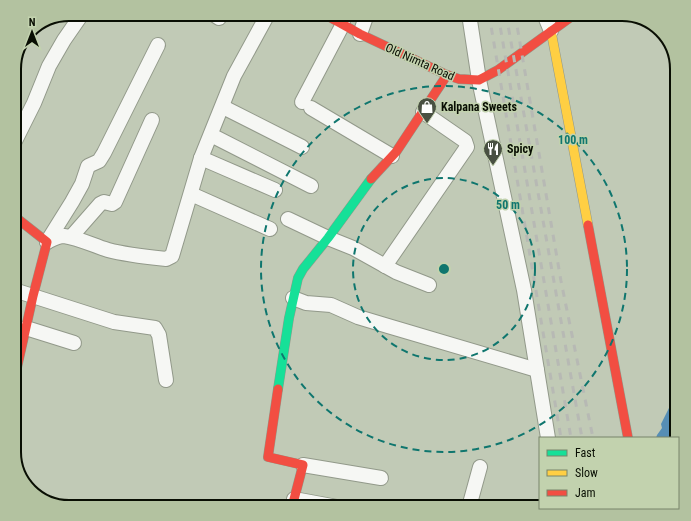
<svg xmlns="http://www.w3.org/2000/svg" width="691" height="521" font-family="'Roboto Condensed',sans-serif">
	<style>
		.water { fill: #568eb5 }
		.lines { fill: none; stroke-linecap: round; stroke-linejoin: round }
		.street-casing { stroke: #92998a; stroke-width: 16 }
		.fast-casing { stroke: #92998a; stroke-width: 10 }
		.slow-casing { stroke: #92998a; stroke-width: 10 }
		.jam-casing { stroke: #92998a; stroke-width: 10 }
		.street { stroke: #f6f7f4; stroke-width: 14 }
		.fast { stroke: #16e098; stroke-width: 9 }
		.slow { stroke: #ffcf43; stroke-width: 9 }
		.jam { stroke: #f24e42; stroke-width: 9 }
		.rail { stroke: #b7b9b4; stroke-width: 3; stroke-dasharray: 7 7; stroke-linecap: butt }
		.ring { fill: none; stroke: #0f766e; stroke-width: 2; stroke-dasharray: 7 5 }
		.labels { text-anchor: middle; stroke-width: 3; stroke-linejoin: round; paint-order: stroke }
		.street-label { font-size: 12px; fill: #090e03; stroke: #c2d2ae }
		.poi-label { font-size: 12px; font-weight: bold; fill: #090e03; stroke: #c2d2ae; text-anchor: start }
		.rim { fill: none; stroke: #090e03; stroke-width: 2 }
		.centre { fill: #0f766e; stroke: #c2d2ae; stroke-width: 2 }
		.ring-label { font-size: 12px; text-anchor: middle; font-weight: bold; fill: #0f766e; stroke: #c2d2ae; stroke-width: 3; stroke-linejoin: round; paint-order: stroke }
	</style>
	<rect width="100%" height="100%" fill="#c1cab6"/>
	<path class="water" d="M677,394V438H656L657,435L662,428L661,424L675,396Z"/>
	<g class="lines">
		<g class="street-casing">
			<g id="street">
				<path d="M213,14L219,18"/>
				<path d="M469,14L479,80L524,290L548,438"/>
				<path d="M544,14L551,31"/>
				<path d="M360,34L367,14"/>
				<path d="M302,102L343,24"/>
				<path d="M223,107L302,147"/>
				<path d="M311,108L392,156"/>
				<path d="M211,135L311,186"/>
				<path d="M14,143L34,103L49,66L64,40L82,14"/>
				<path d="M201,158L275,190"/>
				<path d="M191,194L270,229"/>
				<path d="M288,219L328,238L353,248L396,272L429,285"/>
				<path d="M71,237L100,204L104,202L112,204L115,202L152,120"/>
				<path d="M47,242C53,239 58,236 64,236C79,238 94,246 108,250C127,255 147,257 166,259L172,256L201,158L234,76L268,14"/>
				<path d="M47,242L72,202L82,184L88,166L99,161L104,153L158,45"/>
				<path d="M385,266L467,147L465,141L423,112"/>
				<path d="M14,290L114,322L155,328L159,335L166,380"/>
				<path d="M293,298L306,303L331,305L358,317L388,326L537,370"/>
				<path d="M26,328L74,343"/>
				<path d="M303,465L381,478"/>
				<path d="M294,499L337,507"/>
				<path d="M469,507L480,467"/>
			</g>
		</g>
		<g class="fast-casing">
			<path id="fast" d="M278,389L289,318L298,278L303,269L328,238L371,179"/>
		</g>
		<g class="slow-casing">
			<path id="slow" d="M551,31L588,225"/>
		</g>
		<g class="jam-casing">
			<g id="jam">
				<path d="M324,14L360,34L447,75L459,79L479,80L498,70L575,14"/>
				<path d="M371,179L396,152L447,75"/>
				<path d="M14,216L47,242L33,296L14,381"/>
				<path d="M588,225L628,438"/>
				<path d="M278,389L268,457L303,465L292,507"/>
			</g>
		</g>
		<use href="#street" class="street"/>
		<use href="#fast" class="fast"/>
		<use href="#slow" class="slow"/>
		<use href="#jam" class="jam"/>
		<g class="rail">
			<path d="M489,14L561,438"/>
			<path d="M498,14L571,438"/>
			<path d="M506,14L582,438"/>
			<path d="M515,14L561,281L593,438"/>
		</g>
	</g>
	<g class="ring">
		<circle cx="444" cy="269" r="91"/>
		<circle cx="444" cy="269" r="183"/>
	</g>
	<defs>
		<g id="shop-pin" transform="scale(1)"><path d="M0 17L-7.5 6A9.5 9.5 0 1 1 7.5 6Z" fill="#495042" stroke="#c2d2ae"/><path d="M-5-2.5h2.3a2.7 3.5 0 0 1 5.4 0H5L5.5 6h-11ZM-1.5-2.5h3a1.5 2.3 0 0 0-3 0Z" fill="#fff"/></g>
		<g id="restaurant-pin" transform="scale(1)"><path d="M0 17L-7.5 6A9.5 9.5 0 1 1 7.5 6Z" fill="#495042" stroke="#c2d2ae"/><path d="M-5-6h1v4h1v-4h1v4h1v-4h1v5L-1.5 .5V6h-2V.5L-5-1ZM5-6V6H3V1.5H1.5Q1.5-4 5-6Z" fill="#fff"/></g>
	</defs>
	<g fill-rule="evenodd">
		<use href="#shop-pin" x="427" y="107"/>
		<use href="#restaurant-pin" x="493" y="149"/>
	</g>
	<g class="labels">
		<g class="street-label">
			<text transform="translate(420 62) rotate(24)" y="4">Old Nimta Road</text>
		</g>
		<g class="poi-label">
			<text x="441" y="111">Kalpana Sweets</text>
			<text x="507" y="153">Spicy</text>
		</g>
	</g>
	<path d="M0 0H691V521H0ZM69 21H622A48 48 0 0 1 670 69V452A48 48 0 0 1 622 500H69A48 48 0 0 1 21 452V69A48 48 0 0 1 69 21Z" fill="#b3c2a0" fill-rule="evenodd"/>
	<path class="rim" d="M69 21H622A48 48 0 0 1 670 69V452A48 48 0 0 1 622 500H69A48 48 0 0 1 21 452V69A48 48 0 0 1 69 21Z"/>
	<circle cx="444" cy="269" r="6" class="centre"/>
	<g class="ring-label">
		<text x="573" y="144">100 m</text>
		<text x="508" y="209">50 m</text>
	</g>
	<rect x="539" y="437" width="140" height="72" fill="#c2d2ae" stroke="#78846a"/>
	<rect x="547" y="450" width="20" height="6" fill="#16e098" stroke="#78846a"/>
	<text x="575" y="457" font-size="12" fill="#090e03">Fast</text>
	<rect x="547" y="470" width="20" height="6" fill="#ffcf43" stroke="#78846a"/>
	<text x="575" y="477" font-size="12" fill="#090e03">Slow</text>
	<rect x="547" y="490" width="20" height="6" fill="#f24e42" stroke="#78846a"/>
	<text x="575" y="497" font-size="12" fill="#090e03">Jam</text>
	<g transform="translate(32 32)" stroke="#c2d2ae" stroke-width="3" paint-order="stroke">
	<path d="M0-3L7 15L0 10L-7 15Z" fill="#090e03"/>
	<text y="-6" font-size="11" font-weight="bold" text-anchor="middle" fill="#090e03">N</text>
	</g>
</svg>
